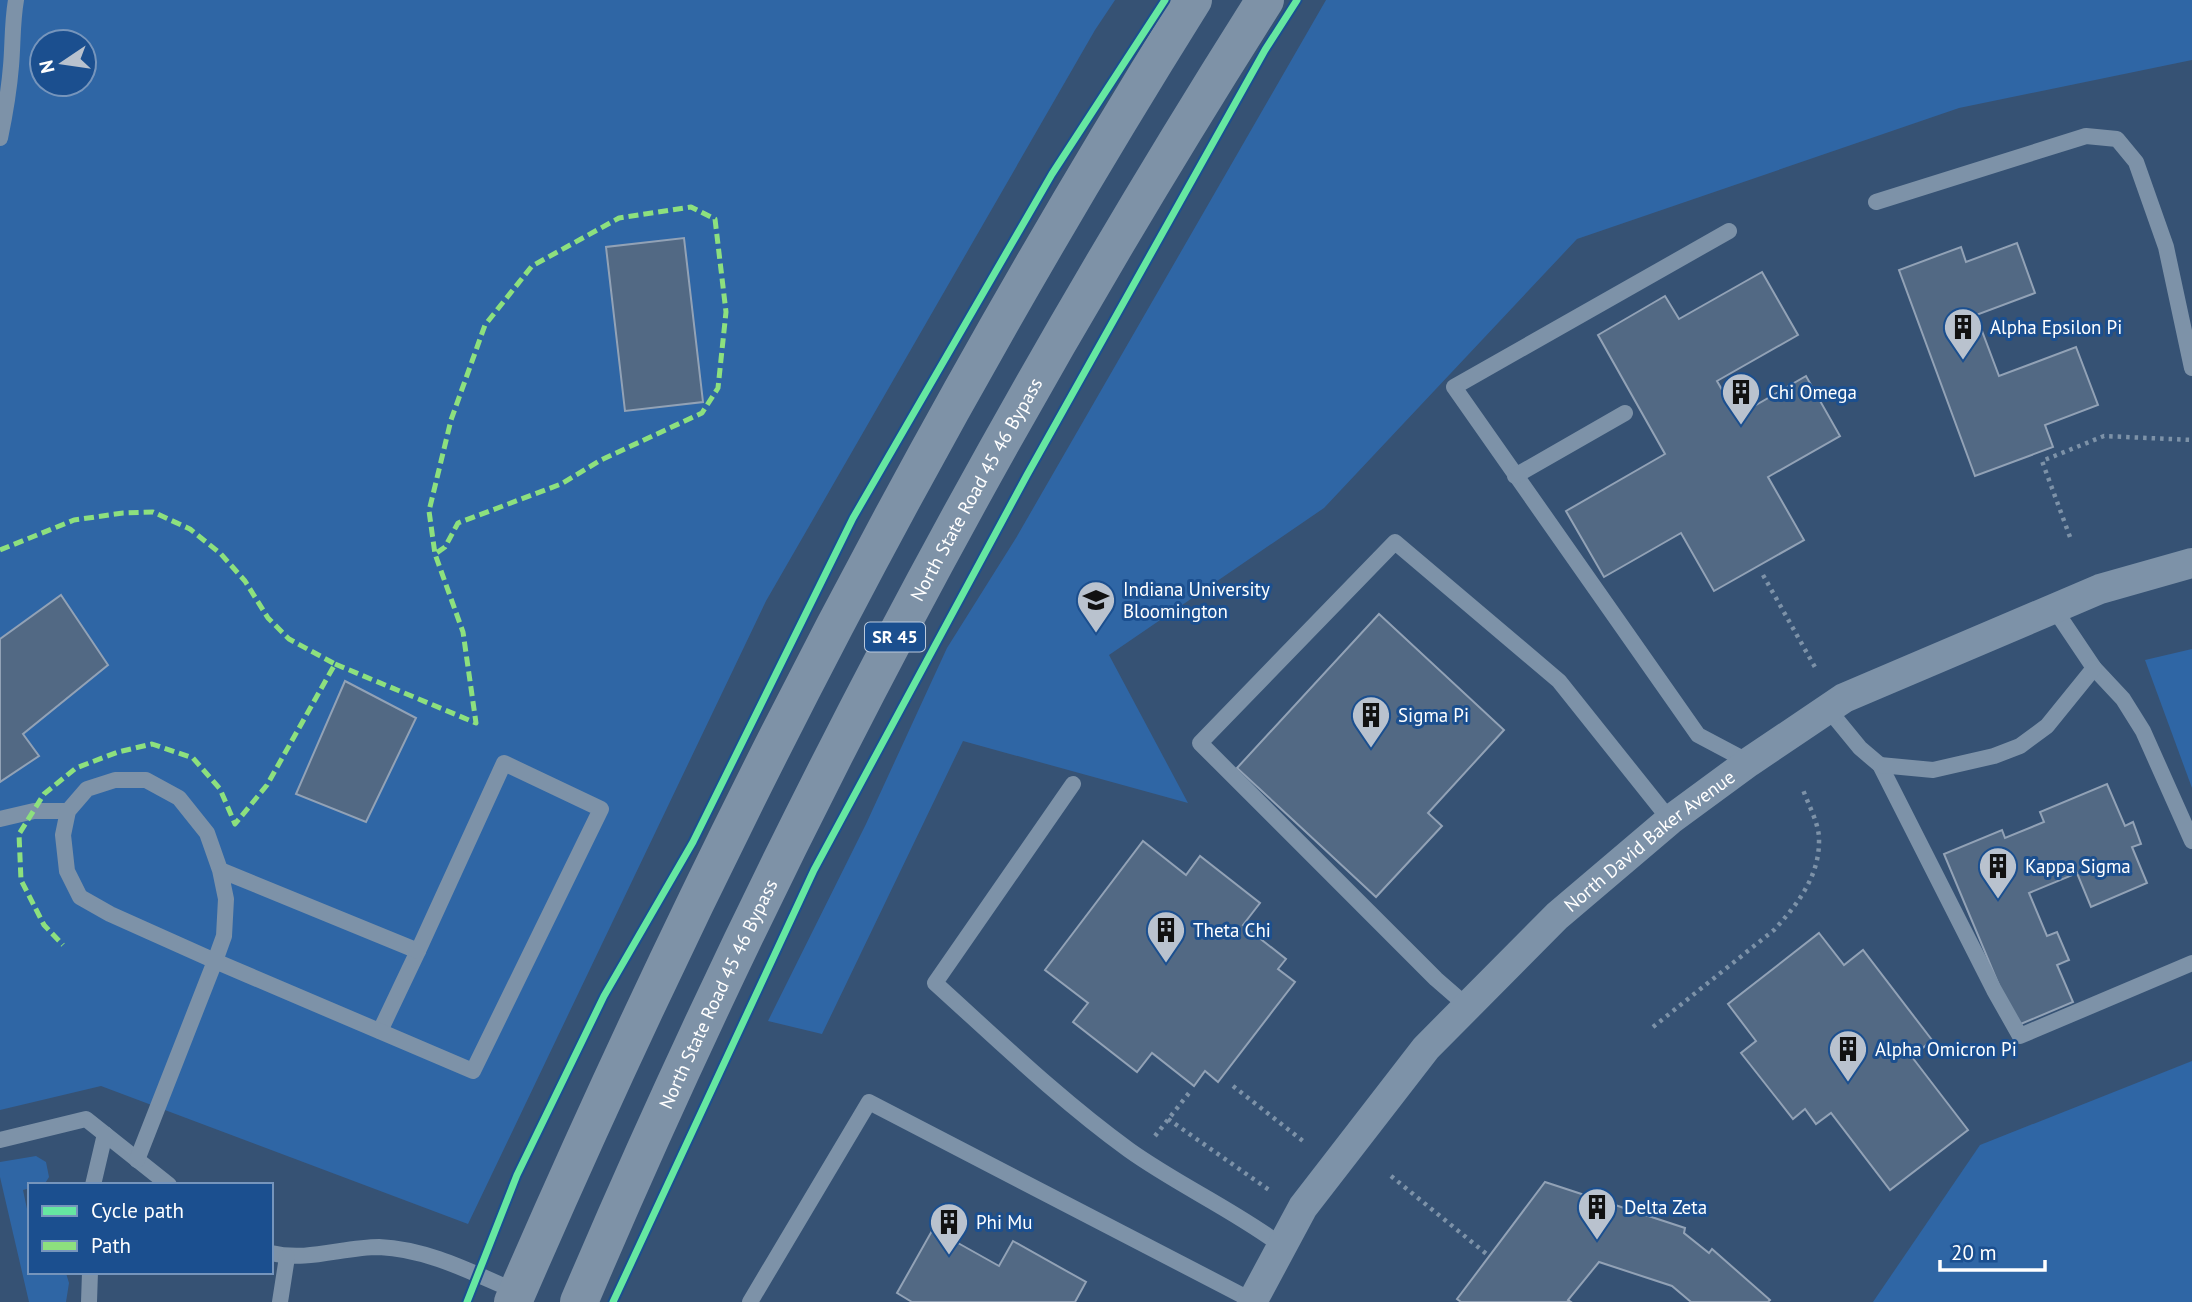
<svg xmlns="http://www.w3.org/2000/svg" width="2192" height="1302" font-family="'PT Sans',sans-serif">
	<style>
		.green { fill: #2f66a5; fill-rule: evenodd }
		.building { fill: #526984; stroke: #92a2b6; stroke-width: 2 }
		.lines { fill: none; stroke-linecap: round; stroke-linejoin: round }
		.path { stroke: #7d92a8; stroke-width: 4.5; stroke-dasharray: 3.5 5; stroke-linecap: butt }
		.lane { stroke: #7d92a8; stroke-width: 16 }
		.street { stroke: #7d92a8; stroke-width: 30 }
		.highway { stroke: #7e92a7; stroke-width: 38 }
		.quiet { stroke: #8de07e; stroke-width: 5; stroke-dasharray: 10 5; stroke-linecap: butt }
		.cycleway-casing { stroke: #1b4f8f; stroke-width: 11 }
		.cycleway { stroke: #66e7a1; stroke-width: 7 }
		.labels { text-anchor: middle; stroke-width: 6; stroke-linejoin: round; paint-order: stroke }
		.shield { fill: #1b4f8f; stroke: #bbcadd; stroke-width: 2 }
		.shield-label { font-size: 18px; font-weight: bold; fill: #fff }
		.poi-label { font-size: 19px; fill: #fff; stroke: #1b4f8f; text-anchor: start }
		.street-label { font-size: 19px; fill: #fff; stroke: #1b4f8f }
	</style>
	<rect width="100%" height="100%" fill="#365274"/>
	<g class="green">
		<path d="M0,0H1115L1095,30L766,601L468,1224L101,1086L0,1110ZM42,42H84V84H42Z"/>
		<path d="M1326,0H2192V60L1959,108L1577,239L1324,508L1109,655L1188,803L963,741L822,1034L768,1021L866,824L947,648L1016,538Z"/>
		<path d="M2192,649V788L2145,660Z"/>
		<path d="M2192,1061V1302H1873L1980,1145Z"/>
		<path d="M36,1156L46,1162L49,1177L44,1185H30V1188L23,1190L30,1223V1272H40L41,1275L56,1272L66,1273L69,1283L66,1302H29L0,1177V1162Z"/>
	</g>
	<g class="building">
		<path d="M684,238L703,402L625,411L606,247Z"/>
		<path d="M2017,243L2035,293L1976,315L1999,376L2076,347L2098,405L2045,425L2053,447L1975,476L1899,270L1961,247L1966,262Z"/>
		<path d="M1762,272L1798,335L1717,381L1737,416L1806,376L1840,436L1768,477L1804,540L1714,591L1681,533L1604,577L1566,511L1665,454L1598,335L1665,296L1679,319Z"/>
		<path d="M61,595L108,665L23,734L39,756L0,782V639Z"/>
		<path d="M1379,614L1504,730L1428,813L1442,826L1376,897L1237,768Z"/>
		<path d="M345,681L416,718L366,822L296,794Z"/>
		<path d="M2107,784L2125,826L2133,822L2141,844L2132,847L2147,883L2091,907L2077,873L2029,893L2047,936L2057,932L2069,960L2057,965L2073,1002L2016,1026L1944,854L2002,830L2005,838L2044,822L2040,812Z"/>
		<path d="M1143,841L1186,875L1200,856L1260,903L1243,925L1286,959L1278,969L1295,982L1218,1082L1205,1071L1194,1086L1152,1053L1137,1072L1073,1022L1088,1003L1045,970Z"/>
		<path d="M1819,933L1844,965L1863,950L1932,1040L1912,1057L1968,1130L1890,1190L1831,1113L1816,1124L1805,1109L1793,1119L1741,1053L1756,1041L1728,1004Z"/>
		<path d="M1545,1182L1685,1228L1684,1233L1709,1253L1712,1249L1770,1300L1768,1302H1691L1672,1286L1599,1262L1568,1300L1571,1302H1461L1457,1299Z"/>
		<path d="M933,1229L999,1266L1013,1241L1086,1282L1075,1302H912L897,1293Z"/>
	</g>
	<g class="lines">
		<g class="path">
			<path d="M2070,537L2042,461L2104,436L2192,440"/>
			<path d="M1763,575L1816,669"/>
			<path d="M1653,1027L1774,930C1797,905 1820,876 1819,839C1819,823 1807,802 1802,787"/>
			<path d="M1233,1086L1303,1141"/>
			<path d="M1168,1119L1272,1192"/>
			<path d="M1155,1136L1189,1093"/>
			<path d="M1391,1176L1489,1256"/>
		</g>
		<g class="lane">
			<path d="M0,138C5,114 9,91 11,66C13,44 12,23 16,0"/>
			<path d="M1876,202L2086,136L2117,139L2136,162L2166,247L2192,368"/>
			<path d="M1729,231L1454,387L1698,735L1749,762"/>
			<path d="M1515,476L1625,413"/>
			<path d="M2055,610L2094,668L2123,699L2143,731L2192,841"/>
			<path d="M1828,709L1860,748L1880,765L1994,990L2020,1036L2192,963"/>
			<path d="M1880,765L1933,770L1994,756L2020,746L2047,726L2094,668"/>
			<path d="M1073,784L935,983C998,1040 1060,1100 1129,1150C1178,1185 1234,1210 1282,1246"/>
			<path d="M0,819L34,811H68"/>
			<path d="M1467,1006L1436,979L1200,743L1395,542L1559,681L1670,820"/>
			<path d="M380,1031L418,951"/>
			<path d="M0,1140L86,1119L169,1185"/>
			<path d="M137,1160L215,961L224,936L226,899L220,870L207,833L179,798L146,780H115L87,789L68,811L63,835L67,871L80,897L110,914L215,961L473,1071L601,809L504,763L418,951L220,870"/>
			<path d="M93,1185L105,1134"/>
			<path d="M271,1253C307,1262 343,1247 379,1247C428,1249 473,1273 517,1292"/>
			<path d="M89,1302L90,1272"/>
			<path d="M280,1302L287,1257"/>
			<path d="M750,1302L869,1102L1253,1301"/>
		</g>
		<path class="street" id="s1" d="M1252,1302L1303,1207L1426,1048L1557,916L1670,820L1749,762L1844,698L2100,589L2192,563"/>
		<g class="highway">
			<path d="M513,1302C708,851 932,417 1193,0"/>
			<path id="s2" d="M579,1302C771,850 1002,415 1265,0"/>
		</g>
		<g class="quiet">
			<path d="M0,550L74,520L123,513L153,512L190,529L221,554L245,581L268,618L289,639L335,664L267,785L235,824L220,789L193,758L152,744L118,752L76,768L44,794L19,834L21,880L44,925L63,945"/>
			<path d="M335,664L476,723L463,632L435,554L429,511L451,420L485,325L532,266L619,218L691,207L715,219L726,312L718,388L702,413L601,460L561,484L458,523L445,547L435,554L429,511"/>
		</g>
		<g class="cycleway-casing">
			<g id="cycleway">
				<path d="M467,1302L517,1175L604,996L693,842L853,518L1052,174L1165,0"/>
				<path d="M613,1302L814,870L1027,475L1265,50L1297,0"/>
			</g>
		</g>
		<use href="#cycleway" class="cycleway"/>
	</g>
	<defs>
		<g id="building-pin" transform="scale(2.0125)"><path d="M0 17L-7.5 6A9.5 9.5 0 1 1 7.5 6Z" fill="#b9c2ce" stroke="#1b4f8f"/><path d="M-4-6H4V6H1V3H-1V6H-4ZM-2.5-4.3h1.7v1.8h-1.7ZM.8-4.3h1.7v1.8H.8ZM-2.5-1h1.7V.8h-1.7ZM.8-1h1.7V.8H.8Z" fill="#111"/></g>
		<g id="university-pin" transform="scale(2.0125)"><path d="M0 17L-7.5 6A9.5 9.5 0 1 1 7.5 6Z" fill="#b9c2ce" stroke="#1b4f8f"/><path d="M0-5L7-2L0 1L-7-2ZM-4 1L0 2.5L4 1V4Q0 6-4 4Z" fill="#111"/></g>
	</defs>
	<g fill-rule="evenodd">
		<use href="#building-pin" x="1963" y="327"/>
		<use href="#building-pin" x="1741" y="392"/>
		<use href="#university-pin" x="1096" y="600"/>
		<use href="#building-pin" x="1371" y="715"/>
		<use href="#building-pin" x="1998" y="866"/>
		<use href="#building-pin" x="1166" y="930"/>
		<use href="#building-pin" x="1848" y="1049"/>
		<use href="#building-pin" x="1597" y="1207"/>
		<use href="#building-pin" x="949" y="1222"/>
	</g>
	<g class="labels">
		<rect class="shield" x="865" y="622.5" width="60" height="29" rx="5"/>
		<g class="shield-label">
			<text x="895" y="643">SR 45</text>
		</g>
		<g class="poi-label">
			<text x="1990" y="334">Alpha Epsilon Pi</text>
			<text x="1768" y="399">Chi Omega</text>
			<text x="1123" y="596">Indiana University<tspan x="1123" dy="22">Bloomington</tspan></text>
			<text x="1398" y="722">Sigma Pi</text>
			<text x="2025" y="873">Kappa Sigma</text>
			<text x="1193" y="937">Theta Chi</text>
			<text x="1875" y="1056">Alpha Omicron Pi</text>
			<text x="1624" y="1214">Delta Zeta</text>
			<text x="976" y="1229">Phi Mu</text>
		</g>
		<g class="street-label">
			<text dy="7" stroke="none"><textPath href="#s2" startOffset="905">North State Road 45 46 Bypass</textPath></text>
			<text dy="7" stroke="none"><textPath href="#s1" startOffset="614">North David Baker Avenue</textPath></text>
			<text dy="7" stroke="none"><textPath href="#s2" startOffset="338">North State Road 45 46 Bypass</textPath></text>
		</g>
	</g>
	<rect x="28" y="1183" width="245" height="91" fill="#1b4f8f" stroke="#7695bc" stroke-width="2"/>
	<rect x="42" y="1206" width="35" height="10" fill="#66e7a1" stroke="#7695bc" stroke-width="2"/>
	<text x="91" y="1218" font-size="21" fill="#ffffff">Cycle path</text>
	<rect x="42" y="1241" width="35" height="10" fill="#8de07e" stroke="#7695bc" stroke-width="2"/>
	<text x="91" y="1253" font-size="21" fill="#ffffff">Path</text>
	<g transform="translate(63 63) rotate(257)"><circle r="33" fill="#1b4f8f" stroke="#7695bc" stroke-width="2"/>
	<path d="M0-5L12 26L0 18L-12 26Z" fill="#b9c2ce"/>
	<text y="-10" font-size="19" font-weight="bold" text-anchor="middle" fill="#ffffff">N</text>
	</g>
	<path d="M1940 1260v10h105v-10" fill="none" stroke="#ffffff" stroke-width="3.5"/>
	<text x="1951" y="1260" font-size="21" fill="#ffffff" stroke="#1b4f8f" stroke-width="5" paint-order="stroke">20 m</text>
</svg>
